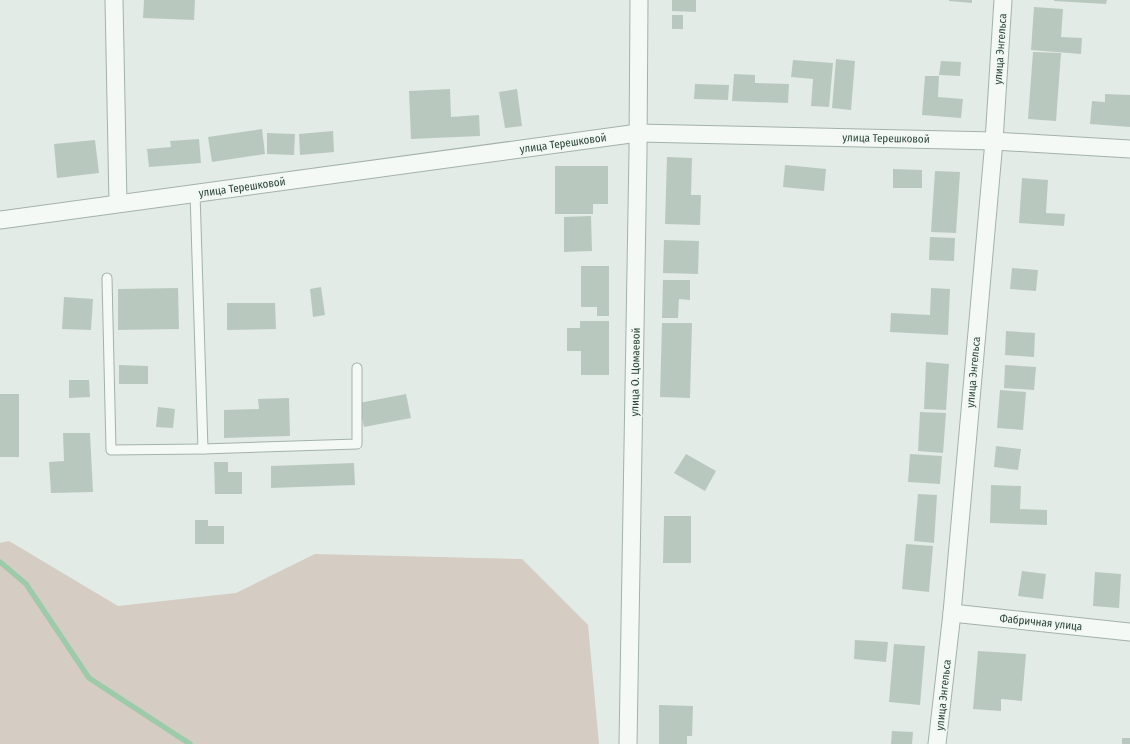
<svg xmlns="http://www.w3.org/2000/svg" width="1130" height="744" font-family="'Fira Sans Condensed',sans-serif">
	<style>
		.green { fill: #d5ccc3 }
		.lines { fill: none; stroke-linecap: round; stroke-linejoin: round }
		.stream { stroke: #9dcbaa; stroke-width: 5.5 }
		.building { fill: #b9c8bf }
		.service-casing { stroke: #a3b2a9; stroke-width: 11 }
		.minor-casing { stroke: #a3b2a9; stroke-width: 19 }
		.service { stroke: #f5f9f6; stroke-width: 9 }
		.minor { stroke: #f5f9f6; stroke-width: 17 }
		.labels { text-anchor: middle; stroke-width: 4; stroke-linejoin: round; paint-order: stroke }
		.street-label { font-size: 11px; fill: #2a4334; stroke: #f2f8f4 }
	</style>
	<rect width="100%" height="100%" fill="#e2ebe5"/>
	<path class="green" d="M9,541L118,606L236,593L315,554L522,559L588,625L599,744H0V543Z"/>
	<g class="lines">
		<path class="stream" d="M0,562L26,584L89,678L190,744"/>
	</g>
	<g class="building">
		<path d="M144,0H195L194,20L143,18Z"/>
		<path d="M672,0H696V12L672,11Z"/>
		<path d="M949,0H972V3L949,1Z"/>
		<path d="M1054,0H1107L1106,4L1054,1Z"/>
		<path d="M1034,7L1063,9L1061,37L1082,38L1081,54L1031,50Z"/>
		<rect x="672" y="15" width="11" height="14"/>
		<path d="M1033,52L1061,53L1056,121L1028,119Z"/>
		<path d="M836,59L855,61L851,110L832,108Z"/>
		<path d="M793,60L833,63L829,107L811,106L813,79L791,77Z"/>
		<path d="M941,61L961,62L960,76L939,75Z"/>
		<path d="M734,74L755,75V83L789,84L788,103L732,101Z"/>
		<path d="M925,76H939L938,97L963,99L961,118L922,115Z"/>
		<path d="M695,84L729,85L728,100L694,99Z"/>
		<path d="M450,89L451,117L479,115L480,136L411,139L409,91Z"/>
		<path d="M517,89L522,126L505,128L499,92Z"/>
		<path d="M1105,94L1130,95V127L1090,124L1092,101L1105,102Z"/>
		<path d="M262,129L265,154L212,162L208,137Z"/>
		<path d="M333,131L334,152L300,155L299,134Z"/>
		<path d="M267,133L295,134L294,155L267,154Z"/>
		<path d="M199,139L201,163L149,167L147,149L171,147L170,141Z"/>
		<path d="M95,140L99,173L57,178L54,144Z"/>
		<path d="M667,157L692,158L691,195H701L700,225L665,224Z"/>
		<path d="M785,165L826,169L824,191L783,187Z"/>
		<path d="M555,166H608V204H593V214H555Z"/>
		<path d="M893,169L922,170V188H893Z"/>
		<path d="M935,171L960,172L956,233L931,232Z"/>
		<path d="M1022,178L1048,180L1046,213L1065,214L1064,226L1019,223Z"/>
		<path d="M591,216L592,251L564,252V217Z"/>
		<path d="M930,237L955,238L954,261L929,260Z"/>
		<path d="M664,240L699,241L698,274L663,273Z"/>
		<path d="M581,266H609V316H597V307H581Z"/>
		<path d="M1012,268L1038,270L1036,291L1010,289Z"/>
		<path d="M663,280H690V300L679,299L678,318H662Z"/>
		<path d="M321,287L325,315L313,317L310,289Z"/>
		<path d="M178,288L179,329L118,330V289Z"/>
		<path d="M931,288L950,289L948,335L890,332L891,313L930,315Z"/>
		<path d="M64,297L93,299L91,330L62,329Z"/>
		<path d="M227,303H275L276,329L227,330Z"/>
		<path d="M580,321H609V375H581V351H567V328H580Z"/>
		<path d="M662,323H692L690,398L660,397Z"/>
		<path d="M1006,331L1035,333L1034,357L1005,355Z"/>
		<path d="M926,362L949,364L946,410L924,409Z"/>
		<path d="M119,365L148,366V384H119Z"/>
		<path d="M1005,365L1036,367L1034,390L1004,388Z"/>
		<path d="M69,380H89L90,397L69,398Z"/>
		<path d="M1000,390L1026,392L1023,430L997,428Z"/>
		<rect x="0" y="394" width="19" height="63"/>
		<path d="M406,394L411,418L364,427L359,403Z"/>
		<path d="M289,398L290,436L224,438V410L259,409L258,399Z"/>
		<path d="M158,407L175,409L173,428L156,427Z"/>
		<path d="M920,412L946,413L943,453L918,451Z"/>
		<path d="M63,433H90L93,492L51,493L49,462L64,461Z"/>
		<path d="M996,446L1021,449L1018,470L994,467Z"/>
		<path d="M686,454L716,471L705,491L674,473Z"/>
		<path d="M910,454L942,456L940,484L908,482Z"/>
		<path d="M214,462H228V472H242V494H215Z"/>
		<path d="M354,463L355,485L271,488V466Z"/>
		<path d="M991,485L1021,486L1020,509L1047,510V525L990,523Z"/>
		<path d="M918,494L937,495L934,543L914,541Z"/>
		<path d="M664,516H691V563H663Z"/>
		<path d="M195,520H208V526H224V544H195Z"/>
		<path d="M906,544L933,546L929,592L902,589Z"/>
		<path d="M1022,571L1046,574L1043,599L1018,596Z"/>
		<path d="M1095,572L1121,574L1119,608L1093,606Z"/>
		<path d="M855,640L888,642L886,662L854,659Z"/>
		<path d="M894,644L925,646L920,705L889,702Z"/>
		<path d="M978,651L1026,654L1022,701L1001,699V711L973,709Z"/>
		<path d="M659,705L693,706L692,736H687V744H659Z"/>
		<path d="M892,731L913,732L912,744H891Z"/>
		<rect x="1122" y="738" width="8" height="6"/>
	</g>
	<g class="lines">
		<g class="service-casing">
			<g id="service">
				<path d="M195,193L203,449L357,444V368"/>
				<path d="M107,278L111,450L203,449"/>
			</g>
		</g>
		<g class="minor-casing">
			<g id="minor">
				<path d="M114,0L118,203"/>
				<path d="M0,220L638,133L994,141L1130,149"/>
				<path d="M952,613L1130,632"/>
				<path d="M628,744L638,151L639,0"/>
				<path d="M937,744L952,613L994,141L1003,0"/>
			</g>
		</g>
		<use href="#service" class="service"/>
		<use href="#minor" class="minor"/>
	</g>
	<g class="labels">
		<g class="street-label">
			<text transform="translate(1000 49) rotate(-86)" y="4">улица Энгельса</text>
			<text transform="translate(886 138) rotate(1)" y="4">улица Терешковой</text>
			<text transform="translate(563 143) rotate(-8)" y="4">улица Терешковой</text>
			<text transform="translate(242 187) rotate(-8)" y="4">улица Терешковой</text>
			<text transform="translate(635 372) rotate(-89)" y="4">улица О. Цомаевой</text>
			<text transform="translate(973 372) rotate(-85)" y="4">улица Энгельса</text>
			<text transform="translate(1041 622) rotate(6)" y="4">Фабричная улица</text>
			<text transform="translate(943 695) rotate(-84)" y="4">улица Энгельса</text>
		</g>
	</g>
</svg>
